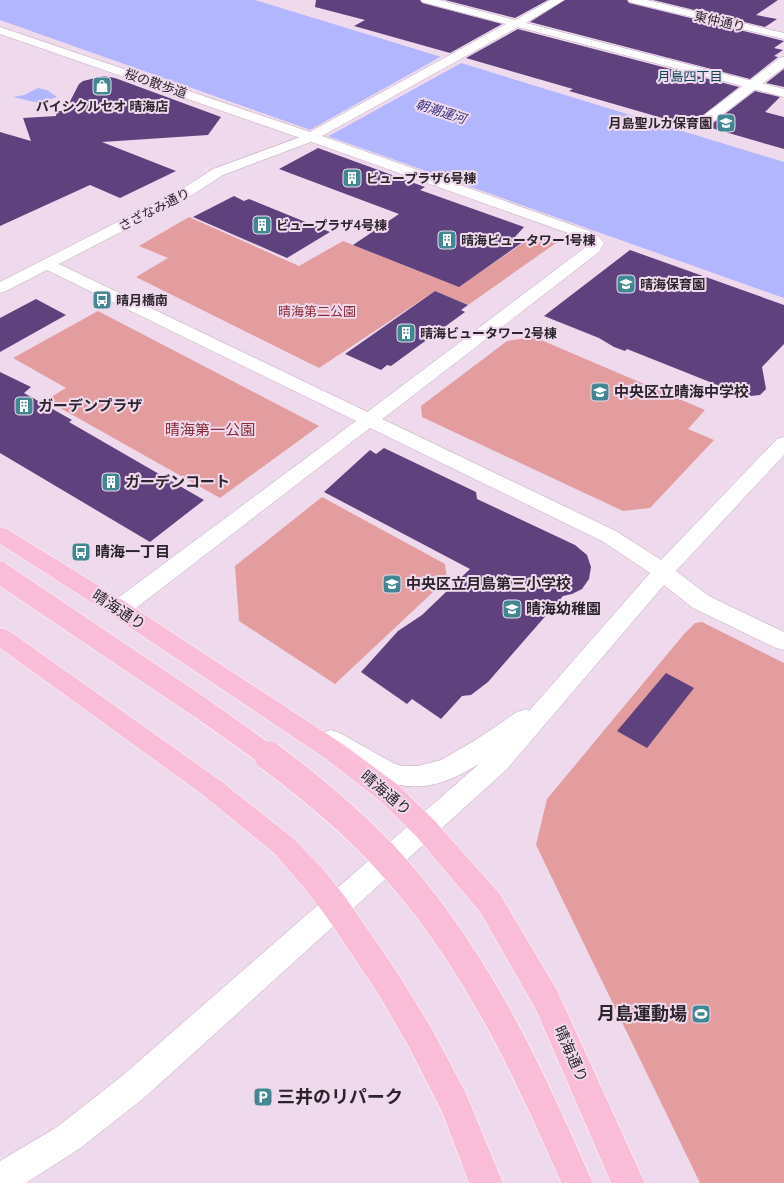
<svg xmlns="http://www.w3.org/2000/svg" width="784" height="1183" font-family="Cabin,'Noto Sans JP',sans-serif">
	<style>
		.green { fill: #e49d9f }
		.water { fill: #b2b6fe }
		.pier { fill: #efdaed }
		.building { fill: #5f417e }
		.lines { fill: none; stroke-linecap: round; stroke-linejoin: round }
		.pedestrian-casing { stroke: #bfaabd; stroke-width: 1 }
		.minor-casing { stroke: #bfaabd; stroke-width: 1 }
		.tertiary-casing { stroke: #bfaabd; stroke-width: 1 }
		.primary-casing { stroke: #fff; stroke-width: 1 }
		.pedestrian { fill: #fff; fill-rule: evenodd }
		.minor { fill: #fff; fill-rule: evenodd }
		.tertiary { fill: #fff; fill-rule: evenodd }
		.primary { fill: #f9bdd7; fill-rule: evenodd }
		.primary-bridge-far1-casing { stroke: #fff; stroke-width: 23; stroke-linecap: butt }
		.primary-bridge-casing { stroke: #fff; stroke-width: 30; stroke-linecap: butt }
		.primary-bridge-far1 { stroke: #f9bdd7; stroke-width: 22 }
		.primary-bridge { stroke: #f9bdd7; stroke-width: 29 }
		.labels { text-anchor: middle; stroke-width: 4; stroke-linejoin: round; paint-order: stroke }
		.far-street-label { font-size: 13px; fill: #2d252d; stroke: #efdaed }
		.far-neighbourhood-label { font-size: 13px; fill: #0a4951; stroke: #efdaed }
		.far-poi-label { font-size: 13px; font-weight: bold; fill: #2d252d; stroke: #efdaed; text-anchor: start }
		.far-water-label { font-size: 13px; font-style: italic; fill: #383283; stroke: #efdaed }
		.far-park-label { font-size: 13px; fill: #8d2b37; stroke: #efdaed }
		.poi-label { font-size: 15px; font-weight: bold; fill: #2d252d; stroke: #efdaed; text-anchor: start }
		.park-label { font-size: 15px; fill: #8d2b37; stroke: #efdaed }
		.street-label { font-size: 15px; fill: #2d252d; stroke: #efdaed }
		.near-poi-label { font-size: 18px; font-weight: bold; fill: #2d252d; stroke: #efdaed; text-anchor: end }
	</style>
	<rect width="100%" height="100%" fill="#efdaed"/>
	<g class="green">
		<path d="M189,217L299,266L343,241L439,279C452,269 459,270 473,277L535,235L556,243L468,305L435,291L319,368L136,277L168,258L139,246Z"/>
		<path d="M98,311L319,426L220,498L46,400L66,388L13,358Z"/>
		<path d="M534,337L705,410L688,429L714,440L650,508L623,511L422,417L421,406L507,341Z"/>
		<path d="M322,497L445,564L447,579L335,684L239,621L235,566Z"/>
		<path d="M702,622L784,663V1183H700L536,845L547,799L684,634L695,623Z"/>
	</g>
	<g class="water">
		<path d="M0,0H255L784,162V298L0,20Z"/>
		<path d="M38,88L47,90L57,97L39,103L13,97L24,95Z"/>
	</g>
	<path class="pier" d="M442,56L463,62L327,137L308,131Z"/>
	<g class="building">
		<path d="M316,0H420L422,3L502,24L450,53L354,26L365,20L315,7Z"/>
		<path d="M445,0H548L515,18Z"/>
		<path d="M565,0H627L629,3L784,41L774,48L783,50L774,56L778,57L750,79L530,22Z"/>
		<path d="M653,0H778L756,15L777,19L765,27Z"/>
		<path d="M518,29L739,87L693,123L686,121L683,124L569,91L573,89L466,58Z"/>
		<path d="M784,69V87L766,83Z"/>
		<path d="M104,76L115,78L221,117L208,135L102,142L176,171L120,198L90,185L0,226V132L31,141L23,118L56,116L57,111H65L79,84L83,81Z"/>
		<path d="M755,91L780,97L765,112L784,117V149L708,127Z"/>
		<path d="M318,148L425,187L420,190L524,227L514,238L523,242L459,287L353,245L399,214L279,169Z"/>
		<path d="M234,196L244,201L249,199L330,232L287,258L193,217Z"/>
		<path d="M630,250L784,305V344L762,367L766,389L760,395L751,396L738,391L735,392L627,349L625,351L614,347L599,338L544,316Z"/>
		<path d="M435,291L468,305L461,310L465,312L391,366L387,365L381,370L345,354Z"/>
		<path d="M36,299L66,315L0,352V318Z"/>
		<path d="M0,372L31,387L24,393L72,420L69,422L204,500L150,542L0,453Z"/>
		<path d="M384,448L476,492L477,499L575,545L587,555L591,567L589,579L582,589L572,594L563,596L488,682L471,695L462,696L441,719L412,699L407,704L361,672L398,631L422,615L470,569L324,492L370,450L376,454Z"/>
		<path d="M666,673L694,688L647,748L617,731Z"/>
	</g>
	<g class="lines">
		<g class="pedestrian-casing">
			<path id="pedestrian" d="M0,27L316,134L318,137L316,140H306L0,34Z"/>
		</g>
		<g class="minor-casing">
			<path id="minor" d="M421,0H439L515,20L551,0H564L526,23L784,89V97L518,27L322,136L592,232L598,236L604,243L599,252L376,424L369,426L362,424L360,420L362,416L587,246L588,243L582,238L306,140L304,137L306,134L506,24L422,2Z"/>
		</g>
		<g class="tertiary-casing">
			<g id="tertiary">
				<path d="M628,0H647L784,33V39L629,2Z"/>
				<path d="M784,57V67L706,127H696L694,124L696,121L780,58Z"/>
				<path d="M311,133L316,134L318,137L316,140L223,175L192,195L59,264L616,531L661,560L777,439L784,437V455L676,571L709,596L784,632V650L776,648L693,608L664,585L507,769L144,1098L79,1149L26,1183H0V1161L57,1127L122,1076L479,764C412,806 383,783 322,747L319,740L322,733L331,730L340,733L393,763L402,766H418L441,760L474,741L517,712L526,709L529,711L650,573L602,541L370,428L127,615L119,617L111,615L108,609L111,603L356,421L47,270L6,291L0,293V282L182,189L213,169Z"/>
			</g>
		</g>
		<g class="primary-casing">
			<g id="primary">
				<path d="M0,527L7,529L127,603L344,745L398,785L434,820L500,894L557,990L645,1183H611L536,1010L480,912L416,836L380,801L326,759L111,615L0,544Z"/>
				<path d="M0,628L8,630L221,781L293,838L324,870L346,898L397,972L432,1029L466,1093L503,1183H469L442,1112L410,1049L377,992L326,916L304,888L275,854L203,795L0,648Z"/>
			</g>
		</g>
		<use href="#pedestrian" class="pedestrian"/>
		<use href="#minor" class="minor"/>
		<use href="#tertiary" class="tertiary"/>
		<use href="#primary" class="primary"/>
		<g class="primary-bridge-far1-casing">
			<path id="primary-bridge-far1" d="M0,573L201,708L270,757"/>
		</g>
		<g class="primary-bridge-casing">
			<path id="primary-bridge" d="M269,756C309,786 348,818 383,855C471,949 526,1065 577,1183"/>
		</g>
		<use href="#primary-bridge-far1" class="primary-bridge-far1"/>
		<use href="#primary-bridge" class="primary-bridge"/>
	</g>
	<defs>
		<g id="shop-square" transform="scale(1)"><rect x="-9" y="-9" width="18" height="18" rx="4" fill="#428893" stroke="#efdaed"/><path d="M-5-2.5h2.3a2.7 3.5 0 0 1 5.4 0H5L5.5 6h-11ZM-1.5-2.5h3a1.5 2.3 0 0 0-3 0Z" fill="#fff"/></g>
		<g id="school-square" transform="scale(1)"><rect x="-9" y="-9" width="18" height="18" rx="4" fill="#428893" stroke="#efdaed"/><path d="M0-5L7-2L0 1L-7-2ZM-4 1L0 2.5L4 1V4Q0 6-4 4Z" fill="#fff"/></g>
		<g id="building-square" transform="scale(1)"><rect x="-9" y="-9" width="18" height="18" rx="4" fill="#428893" stroke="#efdaed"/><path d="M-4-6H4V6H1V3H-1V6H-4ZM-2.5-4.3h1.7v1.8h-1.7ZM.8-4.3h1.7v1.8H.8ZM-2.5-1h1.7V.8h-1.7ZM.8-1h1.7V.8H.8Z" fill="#fff"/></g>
		<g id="bus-square" transform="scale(1)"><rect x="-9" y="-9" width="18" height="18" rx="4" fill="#428893" stroke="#efdaed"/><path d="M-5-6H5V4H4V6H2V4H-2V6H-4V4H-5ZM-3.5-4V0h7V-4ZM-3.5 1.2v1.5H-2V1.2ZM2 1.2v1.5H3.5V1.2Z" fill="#fff"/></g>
		<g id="stadium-square" transform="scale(1)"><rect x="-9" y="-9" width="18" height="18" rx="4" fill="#428893" stroke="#efdaed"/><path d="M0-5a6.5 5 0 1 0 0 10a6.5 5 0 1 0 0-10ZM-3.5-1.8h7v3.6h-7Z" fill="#fff"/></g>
		<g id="parking-square" transform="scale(1)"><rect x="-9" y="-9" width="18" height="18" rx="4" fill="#428893" stroke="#efdaed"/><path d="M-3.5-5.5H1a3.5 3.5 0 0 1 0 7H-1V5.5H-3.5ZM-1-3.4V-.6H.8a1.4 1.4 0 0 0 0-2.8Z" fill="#fff"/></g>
	</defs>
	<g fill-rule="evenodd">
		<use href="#shop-square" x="102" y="86"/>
		<use href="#school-square" x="726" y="123"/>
		<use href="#building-square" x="352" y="178"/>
		<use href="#building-square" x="262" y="225"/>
		<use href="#building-square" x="447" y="240"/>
		<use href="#school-square" x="626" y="284"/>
		<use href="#bus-square" x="102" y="300"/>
		<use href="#building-square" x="406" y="333"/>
		<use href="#school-square" x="600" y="392"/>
		<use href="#building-square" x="24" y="406"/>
		<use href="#building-square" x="111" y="482"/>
		<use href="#bus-square" x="81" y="552"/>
		<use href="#school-square" x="392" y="584"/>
		<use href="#school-square" x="512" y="609"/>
		<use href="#stadium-square" x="701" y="1014"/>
		<use href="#parking-square" x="263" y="1097"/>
	</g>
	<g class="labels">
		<g class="far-street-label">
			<text transform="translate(720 21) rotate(13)" y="5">東仲通り</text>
			<text transform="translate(156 83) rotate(19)" y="5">桜の散歩道</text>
			<text transform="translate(154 209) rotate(-27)" y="5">さざなみ通り</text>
		</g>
		<g class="far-neighbourhood-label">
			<text x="690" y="81">月島四丁目</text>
		</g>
		<g class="far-poi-label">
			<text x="102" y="111" text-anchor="middle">バイシクルセオ 晴海店</text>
			<text x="712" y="128" text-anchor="end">月島聖ルカ保育園</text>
			<text x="366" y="183">ビュープラザ6号棟</text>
			<text x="276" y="230">ビュープラザ4号棟</text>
			<text x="461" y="245">晴海ビュータワー1号棟</text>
			<text x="640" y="289">晴海保育園</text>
			<text x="116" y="305">晴月橋南</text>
			<text x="420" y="338">晴海ビュータワー2号棟</text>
		</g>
		<g class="far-water-label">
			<text transform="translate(441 111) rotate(18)" y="5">朝潮運河</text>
		</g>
		<g class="far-park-label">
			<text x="317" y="316">晴海第二公園</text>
		</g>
		<g class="poi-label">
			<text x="614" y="397">中央区立晴海中学校</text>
			<text x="38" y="411">ガーデンプラザ</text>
			<text x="125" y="487">ガーデンコート</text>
			<text x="95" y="557">晴海一丁目</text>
			<text x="406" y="589">中央区立月島第三小学校</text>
			<text x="526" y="614">晴海幼稚園</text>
		</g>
		<g class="park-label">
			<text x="210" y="435">晴海第一公園</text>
		</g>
		<g class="street-label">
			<text transform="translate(119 610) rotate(33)" y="5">晴海通り</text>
			<text transform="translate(386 793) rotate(40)" y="5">晴海通り</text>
			<text transform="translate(571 1054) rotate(66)" y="5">晴海通り</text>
		</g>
		<g class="near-poi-label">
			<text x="687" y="1020">月島運動場</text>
			<text x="277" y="1103" text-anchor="start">三井のリパーク</text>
		</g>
	</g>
</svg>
